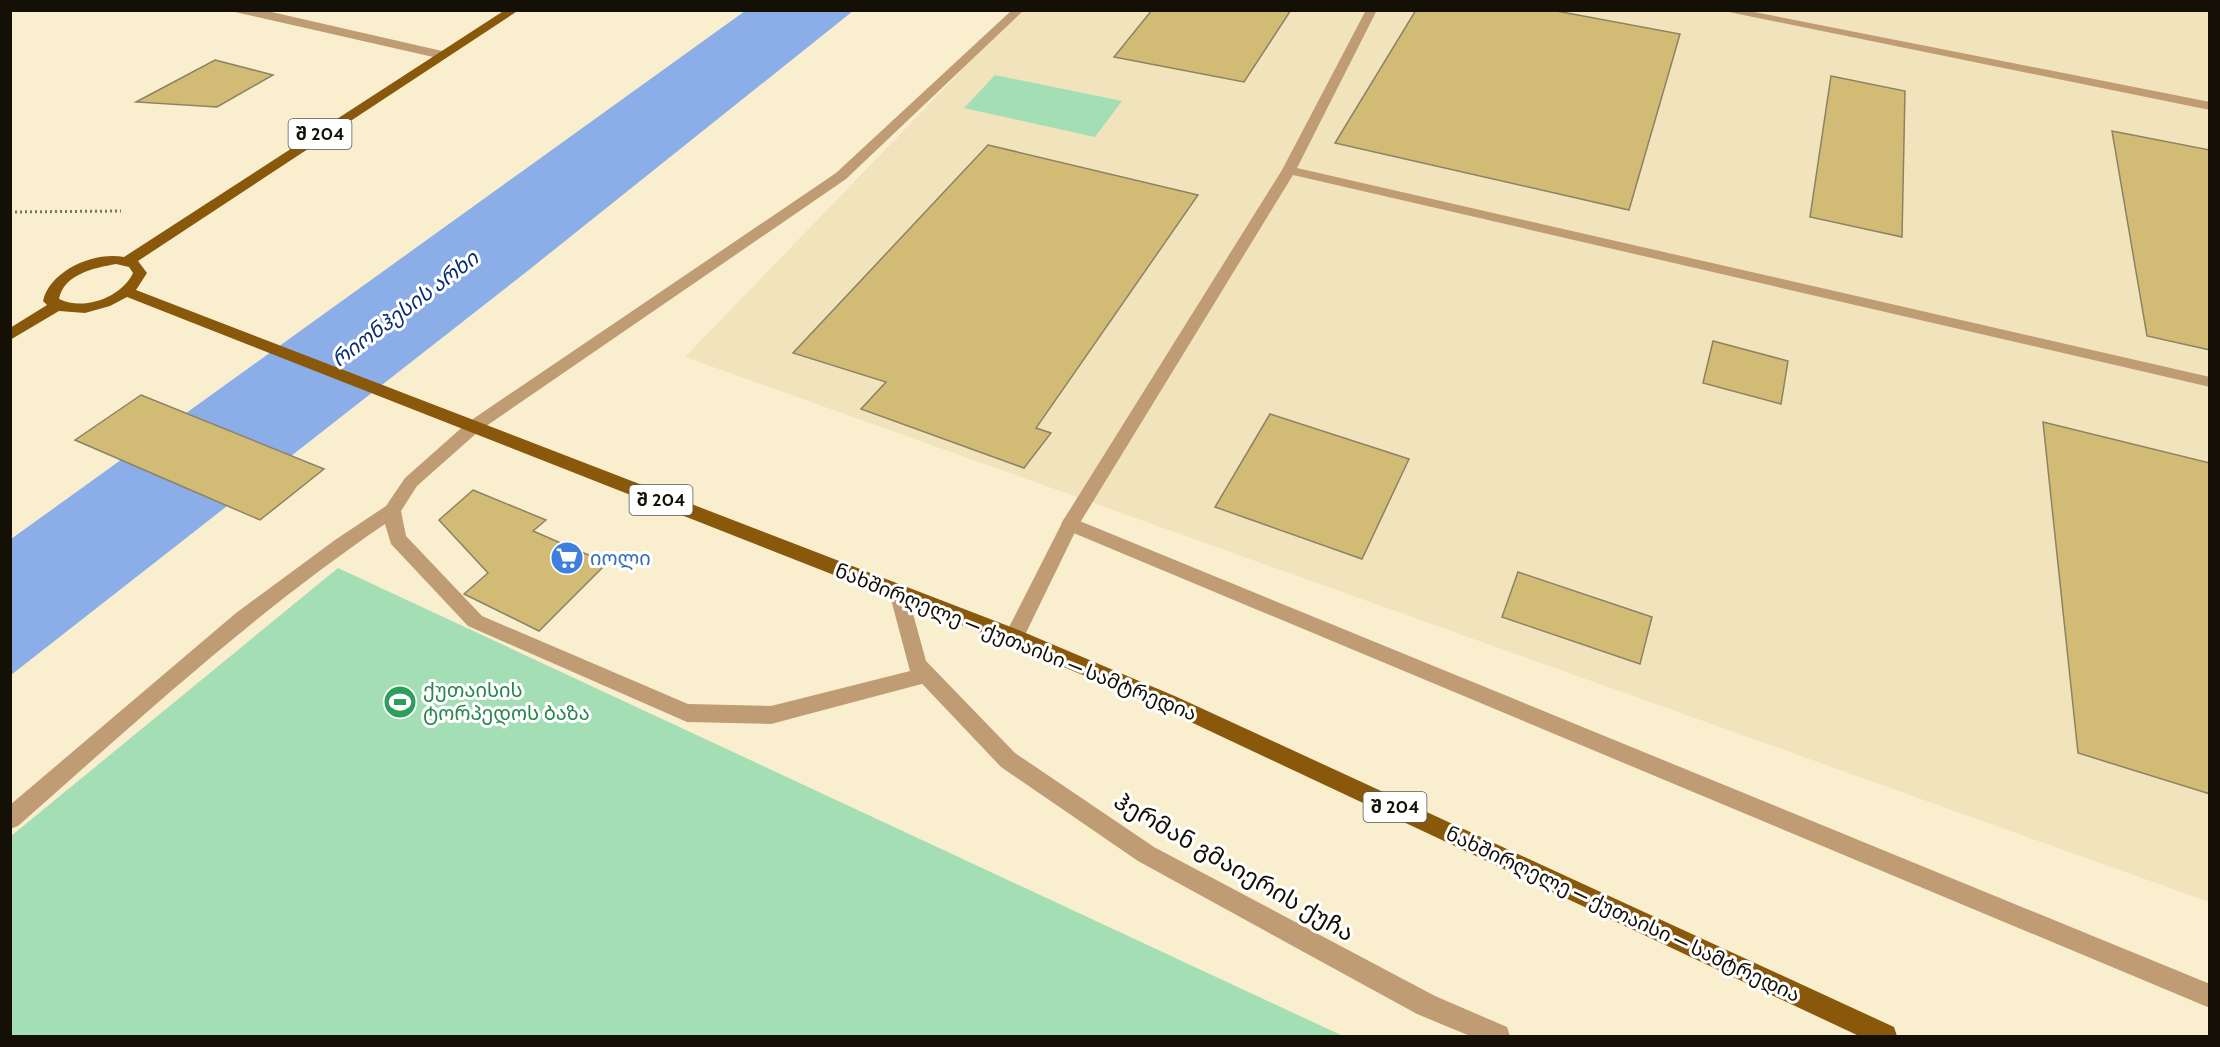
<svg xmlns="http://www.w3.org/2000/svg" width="2220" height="1047" font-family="Cabin,'Noto Sans Georgian',sans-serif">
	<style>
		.built { fill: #f1e4bd }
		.green { fill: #a3deb4 }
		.water { fill: #8bade8 }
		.building { fill: #d2bb74; stroke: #8c8265; stroke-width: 1.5 }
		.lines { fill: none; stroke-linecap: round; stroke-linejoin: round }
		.path { stroke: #7c7561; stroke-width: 3; stroke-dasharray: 2 3; stroke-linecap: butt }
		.lane { fill: #bf9c73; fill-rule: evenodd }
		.street { fill: #bf9c73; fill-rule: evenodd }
		.primary { fill: #8a580b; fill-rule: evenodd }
		.labels { text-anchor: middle; stroke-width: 6; stroke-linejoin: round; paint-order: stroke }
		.shield { fill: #fff; stroke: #5a5851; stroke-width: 1.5 }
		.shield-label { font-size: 18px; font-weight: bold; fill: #141006 }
		.shop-label { font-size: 20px; fill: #366cbe; stroke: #fff; text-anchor: start }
		.street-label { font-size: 20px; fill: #141006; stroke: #fff }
		.leisure-label { font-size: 20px; fill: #27864d; stroke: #fff; text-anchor: start }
		.water-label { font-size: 21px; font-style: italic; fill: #082d71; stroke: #fff }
		.near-street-label { font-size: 24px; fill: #141006; stroke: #fff }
	</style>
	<rect width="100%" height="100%" fill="#f9efcf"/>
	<path class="built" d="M1019,11H2209V902L685,357Z"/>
	<g class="green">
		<path d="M995,75L1122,101L1095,137L964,108Z"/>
		<path d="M338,568L1343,1036H11V836Z"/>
	</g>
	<path class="water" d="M745,11H853L525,273L11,675V539Z"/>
	<g class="building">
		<path d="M1152,10H1291L1244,82L1114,57Z"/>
		<path d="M1416,10H1551L1680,34L1629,210L1335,143Z"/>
		<path d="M215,60L273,75L217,107L136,102Z"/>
		<path d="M1831,76L1905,91L1902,237L1810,217Z"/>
		<path d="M2112,131L2210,150V350L2147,336Z"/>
		<path d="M988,145L1198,195L1036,428L1051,433L1024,468L861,409L886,382L793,353Z"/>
		<path d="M1713,341L1788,361L1781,404L1703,383Z"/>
		<path d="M141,395L324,469L260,520L75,440Z"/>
		<path d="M1270,414L1409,459L1362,559L1215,507Z"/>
		<path d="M2043,422L2210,463V794L2078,753Z"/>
		<path d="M473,490L546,520L533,531L607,563L539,631L464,594L488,573L439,520Z"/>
		<path d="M1518,572L1652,617L1640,664L1502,617Z"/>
	</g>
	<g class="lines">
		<path class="path" d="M10,212L121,211"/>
		<g class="lane">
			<path d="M226,10H263L442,51L448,55L442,59Z"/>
			<path d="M1012,10H1024L846,179L479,431L417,486L401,511L406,536L482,616L688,704L771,706L926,667L933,669L936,675L933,681L771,724L687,722L468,626L391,544L385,524C254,613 137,721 18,826L10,829V805L236,613L335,540L386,506L405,478L467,423L836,173Z"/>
			<path d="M1366,10H1377L1297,168L2210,377V387L1293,175L1078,526L1021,643L1014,645L1007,643L1004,637L1064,519L1282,170Z"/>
			<path d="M1719,10H1744L2210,102V110Z"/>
		</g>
		<g class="street">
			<path d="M1070,517L2210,984V1008L1064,529L1061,524L1064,519Z"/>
			<path d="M898,585L905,587L907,592L926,661L1015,753L1154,847L1435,996L1507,1027L1510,1036H1470L1417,1014L1138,861L1001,767L910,671L889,592L891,587Z"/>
		</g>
		<path class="primary" d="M505,10H519L138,261L147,273L136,290L1021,631L1177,697L1894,1027L1897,1036H1859L1163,709L1007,643L127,297L110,306L85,313L59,311L10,340V328L47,305L43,301C50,270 95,251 124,257ZM116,264L129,267L133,273C121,298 84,311 59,299C64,274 94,268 116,264Z"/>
	</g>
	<defs>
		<g id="supermarket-disc" transform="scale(1.725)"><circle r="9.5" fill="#3f7fe0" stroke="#fff"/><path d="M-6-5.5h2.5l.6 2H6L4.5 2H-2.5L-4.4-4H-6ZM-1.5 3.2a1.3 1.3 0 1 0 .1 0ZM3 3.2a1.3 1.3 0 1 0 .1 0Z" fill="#fff"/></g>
		<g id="stadium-disc" transform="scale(1.725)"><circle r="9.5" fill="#2e9e5b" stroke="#fff"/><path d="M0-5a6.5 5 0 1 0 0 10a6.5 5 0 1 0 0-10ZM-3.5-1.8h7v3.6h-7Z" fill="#fff"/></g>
	</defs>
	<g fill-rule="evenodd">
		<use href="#supermarket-disc" x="567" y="558"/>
		<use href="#stadium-disc" x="400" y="702"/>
	</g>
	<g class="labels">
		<g class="shield">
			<rect x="288.5" y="119" width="63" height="30" rx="4.5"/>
			<rect x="629.5" y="485" width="63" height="30" rx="4.5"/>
			<rect x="1363.5" y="792" width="63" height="30" rx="4.5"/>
		</g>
		<g class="shield-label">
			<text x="320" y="140">შ 204</text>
			<text x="661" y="506">შ 204</text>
			<text x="1395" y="813">შ 204</text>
		</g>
		<g class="shop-label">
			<text x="590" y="565">იოლი</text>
		</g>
		<g class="street-label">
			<text transform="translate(1016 642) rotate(22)" y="7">ნახშირღელე — ქუთაისი — სამტრედია</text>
			<text transform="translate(1623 914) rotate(25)" y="7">ნახშირღელე — ქუთაისი — სამტრედია</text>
		</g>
		<g class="leisure-label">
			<text x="423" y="697">ქუთაისის<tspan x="423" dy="23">ტორპედოს ბაზა</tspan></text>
		</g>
		<g class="water-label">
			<text transform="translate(405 309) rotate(-37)" y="7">რიონჰესის არხი</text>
		</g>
		<g class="near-street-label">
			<text transform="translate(1234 867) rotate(30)" y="8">ჰერმან გმაიერის ქუჩა</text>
		</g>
	</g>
	<rect width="2220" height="1047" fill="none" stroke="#141006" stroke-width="24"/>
</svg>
